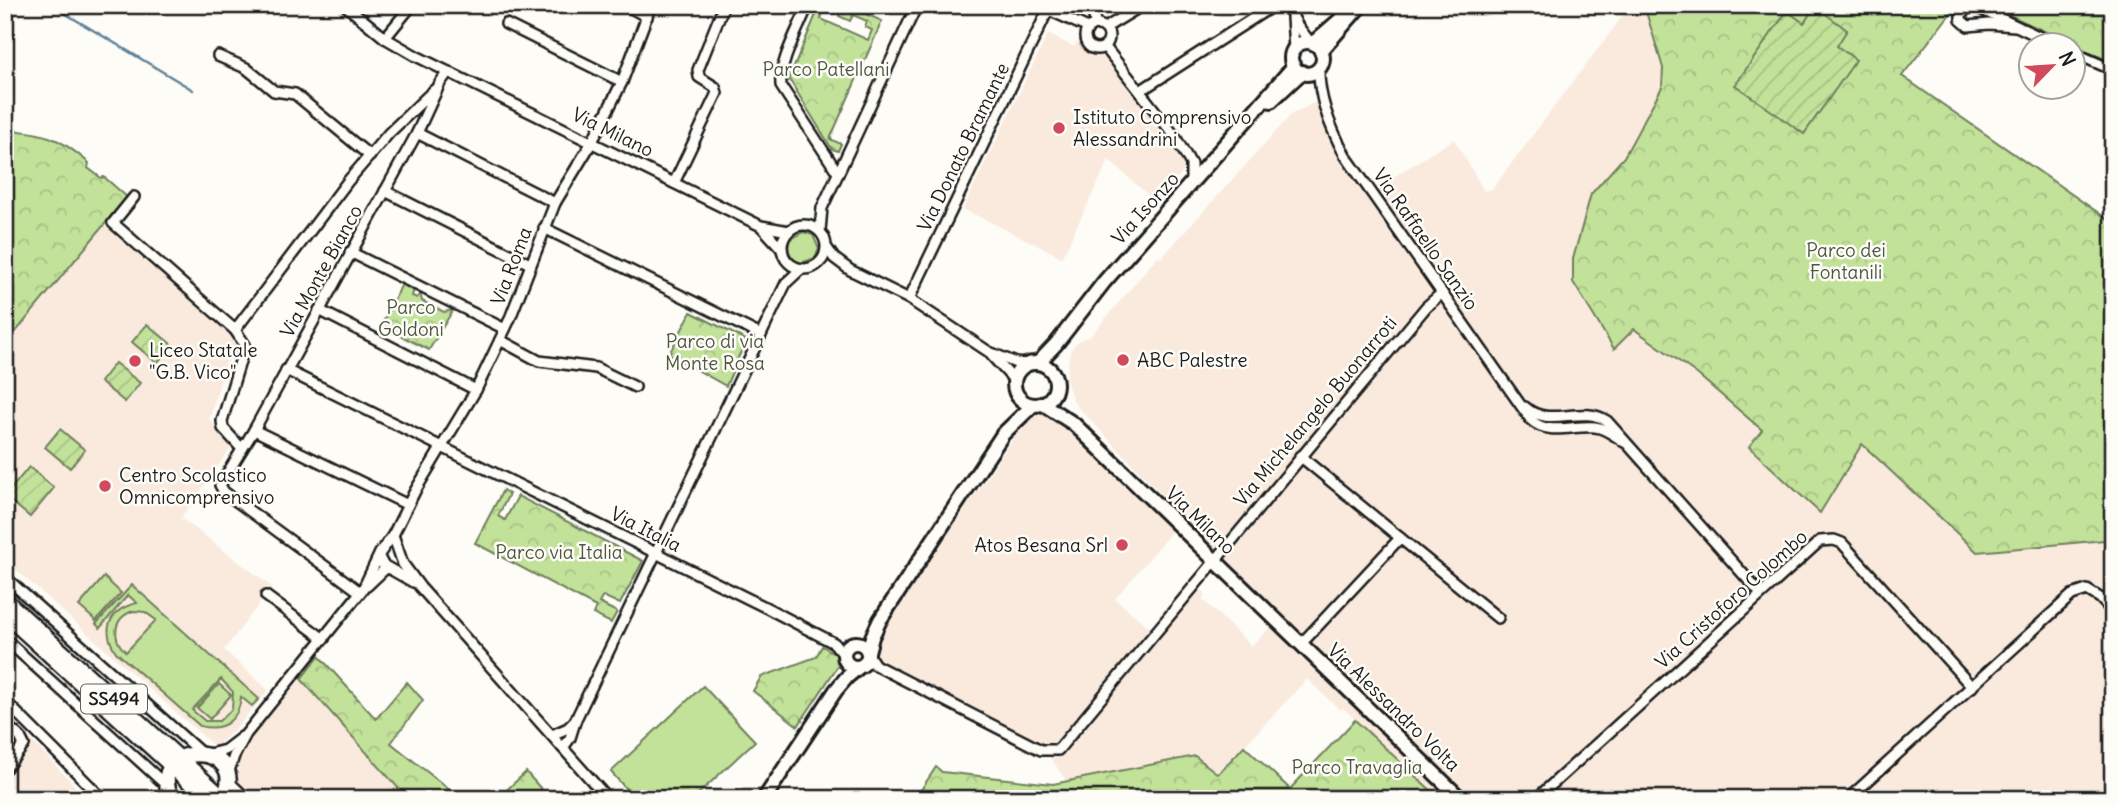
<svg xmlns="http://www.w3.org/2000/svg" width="2118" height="804" font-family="Delius,sans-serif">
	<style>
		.built { fill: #f9eadd }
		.grass { fill: #c2e29a; stroke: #6f7f5b; stroke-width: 2; fill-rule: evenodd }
		.forest { fill: url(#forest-crowns); stroke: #6f7f5b; stroke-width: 2 }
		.garden { fill: url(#garden-furrows); stroke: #6f7f5b; stroke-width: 2 }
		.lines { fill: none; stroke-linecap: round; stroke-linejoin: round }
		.stream { stroke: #5f8198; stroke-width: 2.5 }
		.street-casing { stroke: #1c1c1c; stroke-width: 14 }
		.secondary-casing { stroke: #1c1c1c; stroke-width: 18 }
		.primary-casing { stroke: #1c1c1c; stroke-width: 19 }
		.street { stroke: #fdfcf7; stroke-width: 9 }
		.secondary { stroke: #fdfcf7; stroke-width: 12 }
		.primary { stroke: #fdfcf7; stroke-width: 14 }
		.poi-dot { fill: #d1495b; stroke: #fdfcf7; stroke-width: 2.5 }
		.labels { text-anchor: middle; stroke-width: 5; stroke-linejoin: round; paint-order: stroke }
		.shield { fill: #fdfcf7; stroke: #605f5e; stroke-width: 2 }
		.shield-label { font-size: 18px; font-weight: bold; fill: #1c1c1c }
		.park-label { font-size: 19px; fill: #4e5742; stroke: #fdfcf7 }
		.poi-label { font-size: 19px; fill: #1c1c1c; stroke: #fdfcf7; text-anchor: start }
		.street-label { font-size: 19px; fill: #1c1c1c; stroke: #fdfcf7 }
	</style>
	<defs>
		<pattern id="forest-crowns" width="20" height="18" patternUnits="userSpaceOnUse" patternTransform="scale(1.75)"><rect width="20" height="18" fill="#c2e29a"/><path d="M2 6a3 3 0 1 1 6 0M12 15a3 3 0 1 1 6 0" fill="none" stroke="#a6c184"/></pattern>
		<pattern id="garden-furrows" width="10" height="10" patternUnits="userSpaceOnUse" patternTransform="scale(1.75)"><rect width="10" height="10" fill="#c2e29a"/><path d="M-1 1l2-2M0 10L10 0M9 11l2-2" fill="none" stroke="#a6c184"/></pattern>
	</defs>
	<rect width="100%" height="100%" fill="#fdfcf7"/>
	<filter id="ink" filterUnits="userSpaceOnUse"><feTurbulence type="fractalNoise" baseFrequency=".0143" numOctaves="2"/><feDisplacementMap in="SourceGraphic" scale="14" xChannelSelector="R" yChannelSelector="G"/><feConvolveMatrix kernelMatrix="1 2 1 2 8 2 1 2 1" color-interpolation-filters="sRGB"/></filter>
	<g filter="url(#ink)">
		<g class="built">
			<path d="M1631,5H1644L1663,68L1662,87L1624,157L1591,194L1573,282L1614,349L1633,328L1697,373L1762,430L1750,446L1821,513L1861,444L1977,552L2105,540L2113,532V799H1463L1449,785L1437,796L1343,708L1340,710L1307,679L1218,774L1195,756L1067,782L1041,744L876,662L874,651L884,621L978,491L1026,419L1033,413L1041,411H1047L1058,418L1172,531L1115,599L1156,633L1197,585L1206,594L1202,599L1251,646L1273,625L1317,669L1325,665L1077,406L1072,398L1066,380L1070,352L1075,344L1082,339L1090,337L1158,256L1161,258L1292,114L1320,100L1368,193L1454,139L1484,191L1493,188Z"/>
			<path d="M1048,34L1074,47L1079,40L1088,51L1102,53L1186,163V168L1157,203L1109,160L1062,257L963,209Z"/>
			<path d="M104,224L237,341L238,350L225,365L209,420L230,437L231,448L181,518L272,587L224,650L268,690L235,730L215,747L5,560V345Z"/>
			<path d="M301,679L408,799H250L230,780L235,757Z"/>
			<path d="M5,713L76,787L87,799H5Z"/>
		</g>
		<g class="grass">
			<path d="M803,232L813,235L819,249L815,258L801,263C790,259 786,250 790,239Z"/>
			<path d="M104,577L121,593L96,621L79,606Z"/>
			<path d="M132,585L259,699L252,706L241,697C239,720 223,732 200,726L116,652C100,628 111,609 137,603L128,595L100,628L96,624ZM133,611L145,612L156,620L126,652C111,639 113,618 133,611ZM221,679L233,692L232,709L219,721H205L192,710Z"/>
			<path d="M219,684L231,695L210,719L197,708Z"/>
			<path d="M703,686L755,741L693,799H635L611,772Z"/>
		</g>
		<g class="forest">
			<path d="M820,5H825L821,19L868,40L872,30L865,27L867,21L853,15L850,21L839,16L841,10L830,5H845L882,21L830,139L841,144L838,151L832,149L789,79Z"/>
			<path d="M1644,5H1959L1954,9L1902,76L2113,223V532L2105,540L1977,552L1862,444L1820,513L1749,447L1762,430L1697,374L1634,329L1614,349L1573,282V259L1591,194L1624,157L1662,87L1663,68Z"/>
			<path d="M1988,5H2113V63Z"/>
			<path d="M19,131C52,134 64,142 89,163L88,168L101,178L104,177L127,197L5,345V133Z"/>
			<path d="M402,284L414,290L412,296L417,298L420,293L422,301L444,312L453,310L429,350L381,326Z"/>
			<path d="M691,312L746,340L726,386L669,354Z"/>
			<path d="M503,490L509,494L498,516L505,520L518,496L643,561L620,604L603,596L599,603L617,612L611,623L593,614L596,607L475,543Z"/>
			<path d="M822,646L843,658L798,726L753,691L761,677L816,657Z"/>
			<path d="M319,656L376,719L407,682L423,700L391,743L461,799H408L301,679Z"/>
			<path d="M1355,720L1437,796L1435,799H915L936,767L942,772L1053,784L1195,756L1218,774L1244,746L1290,789Z"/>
			<path d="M526,772L550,799H497Z"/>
		</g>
		<g class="garden">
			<path d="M1815,6L1847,30L1837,46L1856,60L1804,134L1735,85L1787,11L1804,23Z"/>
			<path d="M147,324L172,345L157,363L132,342Z"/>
			<path d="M115,363L140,383L125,402L100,382Z"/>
			<path d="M60,429L85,450L70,468L45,447Z"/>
			<path d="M29,467L54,488L30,517L5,496Z"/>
		</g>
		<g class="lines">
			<g class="stream">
				<path d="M51,5L193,90"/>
				<path d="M5,7L7,5"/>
			</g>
			<g class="street-casing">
				<g id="street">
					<path d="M345,5L385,38L416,56L761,226L789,231"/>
					<path d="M626,5L647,17"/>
					<path d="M808,5C800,26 778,64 781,86L838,173"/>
					<path d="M1038,5L1088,28"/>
					<path d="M1088,5L1094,15L1095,25"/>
					<path d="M1287,5L1297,25L1310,42"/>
					<path d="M1292,18L1294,49"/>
					<path d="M506,24L622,82"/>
					<circle cx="1097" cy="37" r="12"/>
					<path d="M2015,26L1989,24L1968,26L1961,20V15L1967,8L1976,7L2059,46"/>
					<path d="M1105,28L1143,5"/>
					<path d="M385,38L412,5"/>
					<path d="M1105,47L1174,135L1191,164V183"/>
					<path d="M2072,52L2113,70"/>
					<path d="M218,56L246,68L274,91L295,94L370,156"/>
					<path d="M1319,68C1318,98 1331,129 1345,155L1531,420C1548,436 1573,425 1595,427C1606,428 1615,436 1624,442"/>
					<path d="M1140,91L1274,5"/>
					<path d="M417,133L555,203"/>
					<path d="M674,183L717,93L715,87L699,77L698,70L724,5"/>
					<path d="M385,191L530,264"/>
					<path d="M134,197L113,223L235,330L245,345L222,421L223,428L242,449"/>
					<circle cx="804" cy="247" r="22"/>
					<path d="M762,227L782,249"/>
					<path d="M544,228L761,335"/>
					<path d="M820,231L822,208L917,5"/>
					<path d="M827,248L834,258L850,270L909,299L989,352L1016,363L1026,364"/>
					<path d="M350,252L505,329"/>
					<path d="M909,299L1048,10"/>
					<path d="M319,310L476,390"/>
					<path d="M235,330L348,181L389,133L434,90"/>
					<path d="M500,340L539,361L596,368L635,387"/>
					<path d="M992,356L1014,380"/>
					<path d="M286,370L767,608L834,643L844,655"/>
					<path d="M1525,407C1549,429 1581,404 1607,421L1760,593"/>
					<path d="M254,430L408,505"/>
					<path d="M1300,456L1498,618"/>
					<path d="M393,535L403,564L420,587L608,799"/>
					<path d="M379,557L383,565L413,582"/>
					<path d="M5,577L201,753"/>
					<path d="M367,586L386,568"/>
					<path d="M360,592L224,492L220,485L254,430L417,133L440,83L448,72"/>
					<path d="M266,596L324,639"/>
					<path d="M5,639L167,786"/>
					<path d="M1301,644L1400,538"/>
					<path d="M869,656L875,665L1041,750H1058L1426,307L1442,293"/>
					<path d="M5,701L103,799"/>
					<path d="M5,724L20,737L24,745L5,769"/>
					<path d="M552,735L568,728L575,721"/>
					<path d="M563,748L570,738L576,719L786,283L801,269"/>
					<path d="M209,754L225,750L242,737"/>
					<path d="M228,774L234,756L246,734L363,589L380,553L393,535L415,491L476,390L509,321L555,203L592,142L622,82L651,5"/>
					<path d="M228,781L247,799"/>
					<path d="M1536,799L1820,541L1834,540L1842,543L1972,687"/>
					<path d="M1848,799L2072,595L2087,590L2100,598L2113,612"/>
				</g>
			</g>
			<g class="secondary-casing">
				<g id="secondary">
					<circle cx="1307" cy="58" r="16"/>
					<path d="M1313,43L1343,17"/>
					<path d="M1321,51L1361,5"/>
					<path d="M1271,101L1302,72"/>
					<circle cx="1035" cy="384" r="21"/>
					<path d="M1038,363L1056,344L1104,282L1294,66"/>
					<path d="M1043,404L1074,424L1461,799"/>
					<circle cx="856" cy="655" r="12"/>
					<path d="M868,652L872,637L880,620L1003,434L1033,405"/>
					<path d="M764,799L836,690L847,677L859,667"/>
				</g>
			</g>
			<g class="primary-casing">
				<g id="primary">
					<path d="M5,600L224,799"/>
					<path d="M5,614L208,799"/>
					<path d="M172,799C142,739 254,740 223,799"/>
				</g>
			</g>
			<use href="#street" class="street"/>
			<use href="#secondary" class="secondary"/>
			<use href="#primary" class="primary"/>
		</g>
	</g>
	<g class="poi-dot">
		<circle cx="1059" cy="128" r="7"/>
		<circle cx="1123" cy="360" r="7"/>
		<circle cx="135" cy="361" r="7"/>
		<circle cx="105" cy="486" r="7"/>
		<circle cx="1122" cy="545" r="7"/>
	</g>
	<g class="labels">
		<rect class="shield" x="81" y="684.5" width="66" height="29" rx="5"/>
		<g class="shield-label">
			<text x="114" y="705">SS494</text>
		</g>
		<g class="park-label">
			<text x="826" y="76">Parco Patellani</text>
			<text x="1846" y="257">Parco dei<tspan x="1846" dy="22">Fontanili</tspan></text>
			<text x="411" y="314">Parco<tspan x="411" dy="22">Goldoni</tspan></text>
			<text x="715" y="348">Parco di via<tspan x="715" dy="22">Monte Rosa</tspan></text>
			<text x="559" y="559">Parco via Italia</text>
			<text x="1357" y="774">Parco Travaglia</text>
		</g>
		<g class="poi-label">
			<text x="1073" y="124">Istituto Comprensivo<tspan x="1073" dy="22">Alessandrini</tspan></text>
			<text x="149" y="357">Liceo Statale<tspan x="149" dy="22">"G.B. Vico"</tspan></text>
			<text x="1137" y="367">ABC Palestre</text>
			<text x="119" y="482">Centro Scolastico<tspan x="119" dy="22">Omnicomprensivo</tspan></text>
			<text x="1108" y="552" text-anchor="end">Atos Besana Srl</text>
		</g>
		<g class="street-label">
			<text transform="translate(613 132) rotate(26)" y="7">Via Milano</text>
			<text transform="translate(963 147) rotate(-64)" y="7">Via Donato Bramante</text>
			<text transform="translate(1145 208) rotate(-48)" y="7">Via Isonzo</text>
			<text transform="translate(1426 239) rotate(55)" y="7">Via Raffaello Sanzio</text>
			<text transform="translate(511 266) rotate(-69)" y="7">Via Roma</text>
			<text transform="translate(321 271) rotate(-61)" y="7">Via Monte Bianco</text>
			<text transform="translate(1315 411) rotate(-50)" y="7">Via Michelangelo Buonarroti</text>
			<text transform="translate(1201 520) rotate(44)" y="7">Via Milano</text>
			<text transform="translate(646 529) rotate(27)" y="7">Via Italia</text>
			<text transform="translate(1731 599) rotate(-42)" y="7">Via Cristoforo Colombo</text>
			<text transform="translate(1394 707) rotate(44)" y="7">Via Alessandro Volta</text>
		</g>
	</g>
	<rect width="2118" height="804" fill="none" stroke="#fdfcf7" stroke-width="28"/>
	<rect x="14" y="14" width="2090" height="776" fill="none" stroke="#1c1c1c" stroke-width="2.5" filter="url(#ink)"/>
	<g transform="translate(2052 66) rotate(65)"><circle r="33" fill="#fdfcf7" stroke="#a3a29f" stroke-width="2"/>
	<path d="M0-5L12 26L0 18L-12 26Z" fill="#d1495b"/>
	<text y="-10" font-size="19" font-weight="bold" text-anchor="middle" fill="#1c1c1c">N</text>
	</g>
</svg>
